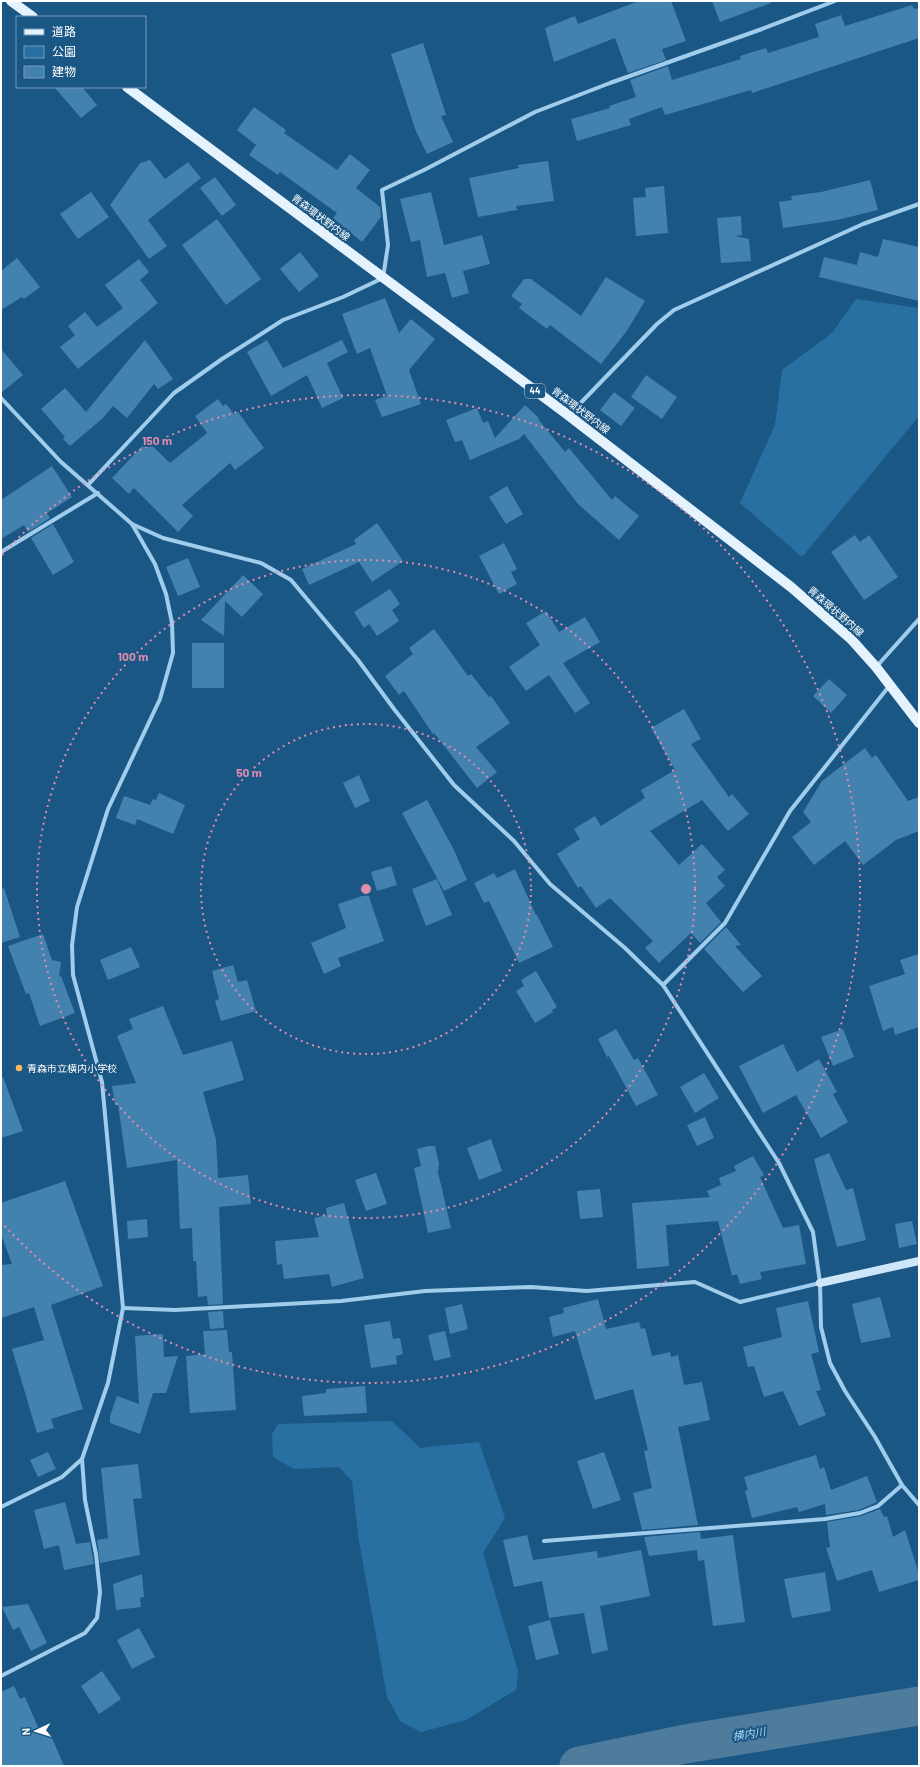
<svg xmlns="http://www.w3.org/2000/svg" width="920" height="1767" font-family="Barlow,'Noto Sans JP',sans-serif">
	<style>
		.green { fill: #2970a2 }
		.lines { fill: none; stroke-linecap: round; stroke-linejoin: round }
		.river { stroke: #4f7b9d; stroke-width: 39 }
		.building { fill: #4381ae }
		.street { stroke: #a0cdec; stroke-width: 4 }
		.secondary { stroke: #cde6f8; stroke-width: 8 }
		.primary { stroke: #e5f3ff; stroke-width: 10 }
		.ring { fill: none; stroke: #e08cad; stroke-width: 2; stroke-dasharray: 2 4 }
		.poi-dot { fill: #feb95c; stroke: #1a5785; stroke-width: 1.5 }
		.labels { text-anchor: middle; stroke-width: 4; stroke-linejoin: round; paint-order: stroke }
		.shield { fill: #1a5785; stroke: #bacdda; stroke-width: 1 }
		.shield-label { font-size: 9px; font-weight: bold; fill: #fff }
		.street-label { font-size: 10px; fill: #fff; stroke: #1a5785 }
		.poi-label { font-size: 10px; fill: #fff; stroke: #1a5785; text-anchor: start }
		.water-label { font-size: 11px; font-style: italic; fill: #acd6f3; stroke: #1a5785 }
		.centre { fill: #e08cad; stroke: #1a5785; stroke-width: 2 }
		.ring-label { font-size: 12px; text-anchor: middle; font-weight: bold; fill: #e08cad; stroke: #1a5785; stroke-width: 4; stroke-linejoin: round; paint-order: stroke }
	</style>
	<rect width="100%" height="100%" fill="#1a5785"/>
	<g class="green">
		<path d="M856,299L919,308V416L802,557L740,503L775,425L782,370L832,333Z"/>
		<path d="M392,1421L420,1448L479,1442L505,1518L483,1553L518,1671L516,1690L466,1720L421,1732L401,1722L387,1697L359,1541L352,1481L339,1467L294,1469L273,1457L272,1434L278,1424Z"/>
	</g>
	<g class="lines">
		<path class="river" d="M579,1766L685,1744L919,1706"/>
	</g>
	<g class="building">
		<path d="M639,1H671L686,41L662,49L666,60L628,73L615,38L554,62L545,28L575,16L578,24Z"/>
		<path d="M712,1H771V3L720,22Z"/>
		<path d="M912,5L914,9L919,8V38L752,93L751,90L665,115L662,107L629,119L631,125L577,141L571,119L610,108L609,106L636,97L630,80L668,66L672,80L741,59L740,56L766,48L768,53L819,37L815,24L841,15L845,26Z"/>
		<path d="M423,43L446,115L441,116L453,142L427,154L415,129L391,54Z"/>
		<path d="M54,87H82L97,105L81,118Z"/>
		<path d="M254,107L286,130L284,133L337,170L350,154L370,170L356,188L380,207L381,217L362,242L333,218L337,213L280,172L278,175L249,155L256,145L237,130Z"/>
		<path d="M150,160L165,179L188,162L201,178L148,220L167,246L149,259L110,205L140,163Z"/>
		<path d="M548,161L554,201L516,206L517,210L478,217L469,178L519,168L518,165Z"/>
		<path d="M215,177L236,205L222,216L200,188Z"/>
		<path d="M870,180L878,210L837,220L783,228L779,202L792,200L791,196L821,192Z"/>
		<path d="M664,186L668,233L636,236L633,198L646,197L645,188Z"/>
		<path d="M91,192L109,217L78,239L60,214Z"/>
		<path d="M431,192L444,245L482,235L490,264L463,271L469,293L452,298L445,273L427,277L420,240L411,242L400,199Z"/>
		<path d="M741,216L742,235L734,236L749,239L751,261L721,263L717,218Z"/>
		<path d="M217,219L261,279L226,305L182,245Z"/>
		<path d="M883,239L919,247V301L819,277L824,257L857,265L860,252L878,257Z"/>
		<path d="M300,252L319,276L299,292L280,269Z"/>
		<path d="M17,258L40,287L24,299L22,297L1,310V271Z"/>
		<path d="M139,259L149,272L140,280L158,303L78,369L60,347L75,335L68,326L85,312L97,327L123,308L105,285Z"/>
		<path d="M606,277L645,301L626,332L601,364L550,325L547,329L519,308L522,304L511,296L524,279H531L581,316Z"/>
		<path d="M385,298L399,333L411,319L435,339L409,370L421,404L382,417L375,400L387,396L370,348L357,354L342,314Z"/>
		<path d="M145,340L173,379L158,389L154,384L127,418L113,406L103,418L70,446L63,439L65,437L41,409L65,388L86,412Z"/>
		<path d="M267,340L283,368L342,340L348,352L327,363L343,398L322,408L307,375L271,396L247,352Z"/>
		<path d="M1,349L23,375L1,393Z"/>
		<path d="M646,375L677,397L662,419L631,397Z"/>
		<path d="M614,392L635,408L621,426L600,410Z"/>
		<path d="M218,399L223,406L226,404L234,414L238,412L264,448L235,470L230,463L182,505L193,516L178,532L134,488L129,494L112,478L147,441L170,463L207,433L195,416Z"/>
		<path d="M525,405L539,418L538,419L565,452L569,448L612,500L615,496L639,516L619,540L578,504L524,434L519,439L470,460L462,440L455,442L446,420L477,408L483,423L488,421L495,438Z"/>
		<path d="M52,466L72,497L47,513L50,518L28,532L24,525L1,539V500Z"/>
		<path d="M507,486L523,514L506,524L489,497Z"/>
		<path d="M377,523L403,561L372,582L359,562L309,585L302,569L356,544L354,540Z"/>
		<path d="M53,524L74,562L53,575L31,538Z"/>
		<path d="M855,535L860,542L869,535L898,577L864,600L831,552Z"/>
		<path d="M504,543L517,569L511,572L517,584L499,594L479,556Z"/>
		<path d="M188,558L200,587L178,596L166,567Z"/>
		<path d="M243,575L263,594L242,617L225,601L224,636L201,620Z"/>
		<path d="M390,589L400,604L392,610L399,621L377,636L369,624L364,628L354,612Z"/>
		<path d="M546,611L559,632L585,617L600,642L563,663L590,703L575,713L549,675L526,691L509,667L540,645L526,623Z"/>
		<path d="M434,629L468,676L471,674L489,697L491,696L510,723L476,747L497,772L477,788L434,733L433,734L404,691L399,695L385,676L413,654L409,648Z"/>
		<rect x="192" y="643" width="32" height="45"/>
		<path d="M829,679L847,695L831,713L813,696Z"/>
		<path d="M684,709L701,739L691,744L729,797L732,794L749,814L728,831L702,800L650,831L679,865L702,844L725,870L717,877L725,886L706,903L721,922L700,943L691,933L659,963L645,948L653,941L610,898L596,908L581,886L578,888L557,854L580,839L574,829L595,816L601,826L645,798L641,790L675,770L651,728Z"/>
		<path d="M865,748L872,758L876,755L908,801L919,797V831L896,840L863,865L845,841L814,865L792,837L811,822L803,812L822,781Z"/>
		<path d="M359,775L370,801L355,808L343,783Z"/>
		<path d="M159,793L185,805L173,834L137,819L135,825L116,818L124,796L150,805L153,799L156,800Z"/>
		<path d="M427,800L454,850L467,880L444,891L402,813Z"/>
		<path d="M391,866L397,885L377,891L371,872Z"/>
		<path d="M515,869L536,915H537L553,947L519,963L489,901L484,903L474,883L494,873L497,878Z"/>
		<path d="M437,879L452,915L426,926L412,889Z"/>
		<path d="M4,888L20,937L1,943V889Z"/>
		<path d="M368,894L384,941L338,958L341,966L324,974L311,943L346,928L338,904Z"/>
		<path d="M726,927L741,945L735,946L762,976L743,992L704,949Z"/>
		<path d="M43,934L52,960L61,962L59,977L61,976L75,1013L40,1026L29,993L26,994L8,946Z"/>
		<path d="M131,947L140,967L108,980L100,960Z"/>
		<path d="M919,954V1027L895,1035L893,1027L883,1031L869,986L905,974L900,960Z"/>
		<path d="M233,965L238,982L247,980L256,1011L221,1021L215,1001L219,999L212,971Z"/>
		<path d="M536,971L557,1007L552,1010L553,1012L535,1023L516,991L524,986L521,980Z"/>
		<path d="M163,1006L183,1055L232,1041L244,1080L203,1092L216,1140L218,1178L248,1175L251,1204L219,1207L223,1304L208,1305L207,1296L198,1297L196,1261H193L192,1228L180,1229L177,1160L127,1168L118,1104L115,1105L112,1086L136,1083L117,1036L133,1029L129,1019Z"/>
		<path d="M616,1029L634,1060L638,1058L658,1095L636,1106L609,1056L607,1057L598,1039Z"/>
		<path d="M843,1029L854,1057L833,1066L821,1037Z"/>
		<path d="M783,1044L797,1072L819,1059L837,1092L833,1094L848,1122L821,1138L796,1095L763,1113L739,1066Z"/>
		<path d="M704,1073L719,1098L695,1113L680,1087Z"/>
		<path d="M3,1077L23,1131L1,1138V1078Z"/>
		<path d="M705,1117L714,1138L697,1146L687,1125Z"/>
		<path d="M491,1139L502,1171L479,1180L467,1148Z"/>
		<path d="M428,1146H435L439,1164L438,1172L451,1228L428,1233L414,1168L421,1166L417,1149Z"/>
		<path d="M829,1153L846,1190L853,1188L866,1240L837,1247L814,1159Z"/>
		<path d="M753,1156L764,1175L760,1177L783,1228L799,1225L806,1264L760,1272L762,1279L740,1284L737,1274L732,1276L718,1221L666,1225L669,1266L637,1269L632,1203L710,1197L707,1191L721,1185L719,1178L736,1171L734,1166Z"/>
		<path d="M376,1173L387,1204L366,1211L355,1180Z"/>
		<path d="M65,1181L103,1286L51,1305L83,1409L51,1419L54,1428L37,1433L12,1349L44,1340L34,1307L1,1318V1265L12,1264L1,1234V1203Z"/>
		<path d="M600,1189L603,1217L580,1219L577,1191Z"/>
		<path d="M344,1203L364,1278L332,1287L329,1274L284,1279L282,1264L277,1265L275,1241L319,1237L314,1218L327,1215L326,1208Z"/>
		<path d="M147,1219L148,1237L128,1239L127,1221Z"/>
		<path d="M912,1221L917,1244L899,1248L895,1224Z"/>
		<path d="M880,1297L891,1337L861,1343L852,1304Z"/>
		<path d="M598,1299L606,1329L639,1322L641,1329L645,1328L652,1356L670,1352L671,1357L678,1355L684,1385L702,1382L710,1420L678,1427L698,1525L642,1530L633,1493L652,1488L644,1451L648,1450L633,1389L595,1400L575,1331L553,1337L549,1317L564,1313L563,1308Z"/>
		<path d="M808,1301L819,1352L811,1354L821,1390L816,1391L826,1415L799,1426L783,1391L764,1397L754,1366L748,1367L743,1347L782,1337L776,1308Z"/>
		<path d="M462,1304L468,1329L450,1334L445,1308Z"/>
		<path d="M223,1311L224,1328L210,1329L208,1312Z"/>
		<path d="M390,1321L393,1339L400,1338L403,1354L396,1356L397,1364L371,1368L364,1325Z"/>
		<path d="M227,1330L229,1352H232L236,1410L190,1413L186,1356L205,1354L203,1331Z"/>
		<path d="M445,1331L451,1357L434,1361L428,1335Z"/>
		<path d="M163,1334L164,1357L178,1356L166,1393H153L140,1434L110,1423V1416L117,1396L139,1404L135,1336Z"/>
		<path d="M365,1386L367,1413L304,1416L302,1396L326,1393V1389Z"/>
		<path d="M48,1452L56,1469L38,1477L30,1460Z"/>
		<path d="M604,1452L621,1500L593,1509L577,1461Z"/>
		<path d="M816,1455L820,1469L824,1467L831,1490L867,1476L877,1502L859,1510L826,1515L825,1504L799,1512L797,1507L752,1518L745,1491L748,1490L744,1477Z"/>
		<path d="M138,1464L142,1498L133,1499L140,1555L100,1563L97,1540L108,1538L101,1468Z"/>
		<path d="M65,1502L76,1544L90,1542L94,1564L64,1570L59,1545L44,1549L34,1510Z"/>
		<path d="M880,1509L884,1517L887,1516L893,1537L905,1530L919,1574V1580L879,1592L872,1570L837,1581L826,1548L830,1547L827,1522L861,1516Z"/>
		<path d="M700,1532L701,1539L733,1535L745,1622L713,1626L704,1560L698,1561L697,1550L649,1556L644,1537Z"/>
		<path d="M527,1535L533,1560L597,1551L598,1558L641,1550L650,1596L600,1606L608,1650L592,1654L584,1613L549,1618L542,1581L514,1587L503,1540Z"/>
		<path d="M825,1572L831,1611L792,1618L784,1579Z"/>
		<path d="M142,1574L144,1597L140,1598L141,1607L116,1610L113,1584Z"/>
		<path d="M28,1604L47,1643L31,1651L19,1627L13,1630L2,1607Z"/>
		<path d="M550,1620L559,1654L536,1660L528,1626Z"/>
		<path d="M139,1628L155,1657L132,1669L117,1640Z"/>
		<path d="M102,1671L121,1699L99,1714L81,1686Z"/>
		<path d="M14,1686L20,1699L25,1697L41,1734L49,1731L64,1766H1V1692Z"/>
	</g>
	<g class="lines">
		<g class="street">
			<path d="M1,398L61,462L132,524L163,538L261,563L291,580L358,660L394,709L454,785L514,841L550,884L625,948L663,985L779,1163L813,1232L820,1283L821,1327L830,1363L845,1391L875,1437L902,1485L919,1505"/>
			<path d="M569,415L657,324L674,310L863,224L919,204"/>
			<path d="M88,485L174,393L222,359L283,320L343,297L383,278L388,245L382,190L426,169L535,112L610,83L762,29L835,1"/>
			<path d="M1,552L98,493"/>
			<path d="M877,666L919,619"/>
			<path d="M663,985L725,923L790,811L890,685"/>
			<path d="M123,1308L175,1310L341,1301L425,1291L531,1287L587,1291L695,1282L740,1302L820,1283"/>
			<path d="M1,1507L62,1477L82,1459L108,1383L123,1308L102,1082L73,975L72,945L77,907L108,809L160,699L173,653L172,623L166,594L155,564L132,524"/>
			<path d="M544,1541L825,1519L860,1513L878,1506L902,1485"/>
			<path d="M1,1676L85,1633L97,1618L100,1592L96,1554L85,1500L82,1459"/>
		</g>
		<path class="secondary" d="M820,1283L919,1261"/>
		<g class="primary">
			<path d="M11,1L33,17"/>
			<path d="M127,87L568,415L791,587L851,639L876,667L919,723"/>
		</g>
	</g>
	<g class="ring">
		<circle cx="366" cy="889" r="165"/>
		<circle cx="366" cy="889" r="329"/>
		<path d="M2 555A494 494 0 1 1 2 1223"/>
	</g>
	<circle class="poi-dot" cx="19" cy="1068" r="4"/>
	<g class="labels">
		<rect class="shield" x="525" y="384" width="20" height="14" rx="3"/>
		<g class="shield-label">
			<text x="535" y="394">44</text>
		</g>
		<g class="street-label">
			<text transform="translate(321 217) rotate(37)" y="4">青森環状野内線</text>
			<text transform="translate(581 410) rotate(37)" y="4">青森環状野内線</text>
			<text transform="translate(836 611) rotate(41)" y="4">青森環状野内線</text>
		</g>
		<g class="poi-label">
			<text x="27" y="1072">青森市立横内小学校</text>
		</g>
		<g class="water-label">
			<text transform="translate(749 1734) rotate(-9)" y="4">横内川</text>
		</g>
	</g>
	<circle cx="366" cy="889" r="6" class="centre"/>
	<g class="ring-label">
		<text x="157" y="445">150 m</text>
		<text x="133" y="661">100 m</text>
		<text x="249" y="777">50 m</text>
	</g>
	<rect width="920" height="1767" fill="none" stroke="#ffffff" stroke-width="4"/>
	<rect x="16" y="16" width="130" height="72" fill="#1a5785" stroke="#769ab6"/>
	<rect x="24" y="29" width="20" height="6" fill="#e5f3ff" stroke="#769ab6"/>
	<text x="52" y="36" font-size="12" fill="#ffffff">道路</text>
	<rect x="24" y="46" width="20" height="12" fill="#2970a2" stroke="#769ab6"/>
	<text x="52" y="56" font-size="12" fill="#ffffff">公園</text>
	<rect x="24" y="66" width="20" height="12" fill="#4381ae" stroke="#769ab6"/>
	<text x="52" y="76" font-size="12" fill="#ffffff">建物</text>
	<g transform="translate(36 1731) rotate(266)" stroke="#1a5785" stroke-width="3" paint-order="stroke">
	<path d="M0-3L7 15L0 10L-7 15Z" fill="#ffffff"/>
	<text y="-6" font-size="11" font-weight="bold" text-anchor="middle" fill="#ffffff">N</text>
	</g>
</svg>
